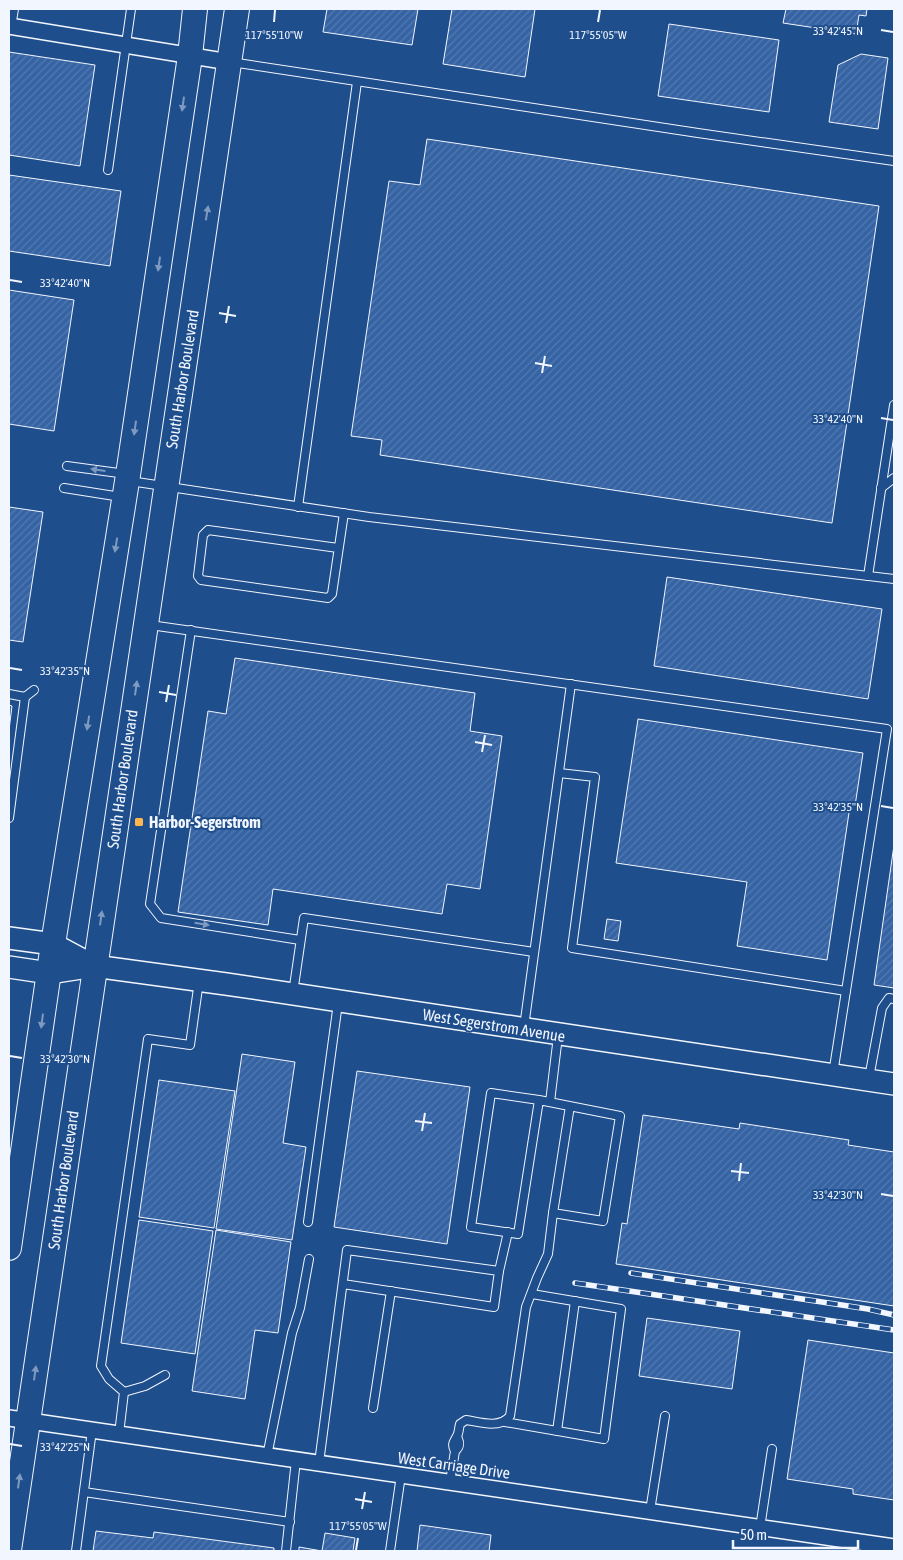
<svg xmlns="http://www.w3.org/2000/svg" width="903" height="1560" font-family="'Asap Condensed',sans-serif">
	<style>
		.building { fill: url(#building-hatch); stroke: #f2f6ff }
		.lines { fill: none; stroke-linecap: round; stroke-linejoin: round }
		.service-casing { stroke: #f2f6ff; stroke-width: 10 }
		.minor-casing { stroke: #f2f6ff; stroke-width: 18 }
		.secondary-casing { stroke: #f2f6ff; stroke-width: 24 }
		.primary-casing { stroke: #f2f6ff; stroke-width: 26 }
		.service { stroke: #1f4e8c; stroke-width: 8 }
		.minor { stroke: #1f4e8c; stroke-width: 15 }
		.secondary { stroke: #1f4e8c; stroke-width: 21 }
		.primary { stroke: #1f4e8c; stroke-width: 24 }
		.rail-casing { stroke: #f2f6ff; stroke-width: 5.5 }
		.rail { stroke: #1f4e8c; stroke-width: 4; stroke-dasharray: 11; stroke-linecap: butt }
		.oneway { fill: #7e9ac0 }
		.ticks { fill: none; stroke: #f2f6ff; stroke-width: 2 }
		.poi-dot { fill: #ffb74d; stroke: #1f4e8c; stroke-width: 2 }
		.labels { text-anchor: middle; stroke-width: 4; stroke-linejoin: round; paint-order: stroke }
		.street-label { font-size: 16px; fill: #f2f6ff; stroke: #1f4e8c }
		.poi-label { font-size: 16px; font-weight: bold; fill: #f2f6ff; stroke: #1f4e8c; text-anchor: start }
		.ticks-label { font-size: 12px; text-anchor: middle; fill: #f2f6ff; stroke: #1f4e8c; stroke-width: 4; stroke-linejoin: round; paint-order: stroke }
	</style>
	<defs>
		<pattern id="building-hatch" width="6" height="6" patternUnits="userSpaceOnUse" patternTransform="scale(1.25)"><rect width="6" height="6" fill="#3563a3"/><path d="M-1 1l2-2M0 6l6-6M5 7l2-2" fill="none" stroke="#537ab1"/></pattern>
	</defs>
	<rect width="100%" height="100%" fill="#1f4e8c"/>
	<g class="building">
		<path d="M327,9H418L412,45L323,32Z"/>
		<path d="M452,9H535L525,77L443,64Z"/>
		<path d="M786,9H867L866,16L859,15L856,34L783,23Z"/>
		<path d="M669,24L779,40L769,112L658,96Z"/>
		<path d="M9,52L95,65L80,166L9,155Z"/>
		<path d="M861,54L888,58L878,129L829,122L838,65Z"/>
		<path d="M427,139L879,206L832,523L380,455L382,440L351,436L389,181L420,185Z"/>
		<path d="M9,175L121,191L110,266L9,251Z"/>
		<path d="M9,290L74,300L54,431L9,424Z"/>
		<path d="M9,507L43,512L23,642L9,640Z"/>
		<path d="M667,577L882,609L868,699L654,666Z"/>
		<path d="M235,658L475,693L470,731L502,736L480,889L447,884L442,914L273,889L268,925L178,912L208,711L226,714Z"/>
		<path d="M9,705L12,706L9,730Z"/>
		<path d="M638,719L863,753L855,806H850L827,960L737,946L747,882L616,863Z"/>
		<path d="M894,845V988L874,985Z"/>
		<path d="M607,919L621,921L618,941L604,939Z"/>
		<path d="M242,1054L295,1062L283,1143L306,1147L292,1240L216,1229Z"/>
		<path d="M357,1071L470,1087L447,1244L334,1227Z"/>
		<path d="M159,1080L235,1091L214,1228L139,1217Z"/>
		<path d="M643,1115L739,1129L740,1123L849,1140L848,1145L894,1152V1306L616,1264L622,1223L627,1224Z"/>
		<path d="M139,1220L213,1231L195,1354L121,1343Z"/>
		<path d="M216,1230L291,1242L278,1333L255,1330L245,1399L192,1391Z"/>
		<path d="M647,1318L740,1331L732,1389L639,1376Z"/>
		<path d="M808,1340L894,1353V1500L853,1494V1489L787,1479Z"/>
		<path d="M420,1525L491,1535L489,1551H417Z"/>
		<path d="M96,1531L153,1538L154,1532L274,1548V1551H93Z"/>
		<path d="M325,1533L355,1538L353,1551H299V1547L322,1551Z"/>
	</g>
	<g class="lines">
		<g class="service-casing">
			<g id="service">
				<path d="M11,27L14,9"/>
				<path d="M231,62L698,133L894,161"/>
				<path d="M108,170L131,9"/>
				<path d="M67,466L126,474"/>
				<path d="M130,481L369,517L894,579"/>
				<path d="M64,488L121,497"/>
				<path d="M881,488L894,478"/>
				<path d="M298,507L357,82"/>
				<path d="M338,548L208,530L203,535L198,576L201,580L328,598L332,594L344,513"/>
				<path d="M868,576L894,405"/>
				<path d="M150,625L887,729L833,1074"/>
				<path d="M191,630L150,904L161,918L300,940"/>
				<path d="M9,694L25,697"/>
				<path d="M559,773L595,777L572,948L846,991"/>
				<path d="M9,818L25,697L34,690"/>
				<path d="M293,993L304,918L534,952"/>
				<path d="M524,1027L571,684"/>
				<path d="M869,1078L882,1008L889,998L894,999"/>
				<path d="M539,1100L518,1234L471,1227L491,1093L539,1100L620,1116L603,1221L553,1213L570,1106"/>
				<path d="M550,1102L558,1036"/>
				<path d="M308,1222L338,1003"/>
				<path d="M499,1271L508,1232"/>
				<path d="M124,1392L145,1386L165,1375"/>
				<path d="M373,1408L391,1291"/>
				<path d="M505,1422L604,1439L621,1309L532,1294"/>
				<path d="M557,1431L575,1301"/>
				<path d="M119,1434L124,1392L109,1379L101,1366L148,1039L190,1045L199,981"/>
				<path d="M455,1451C451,1444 454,1442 457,1436C459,1433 459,1427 460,1424L466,1420C480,1422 499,1429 510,1416L526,1307L537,1278L548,1254L553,1213"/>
				<path d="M267,1456L292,1333L300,1308L309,1259"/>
				<path d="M319,1463L347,1250L499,1271L494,1307L343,1284"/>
				<path d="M450,1482L455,1451C460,1447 460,1442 457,1437"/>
				<path d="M84,1492L290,1522"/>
				<path d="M650,1511L665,1416"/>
				<path d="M760,1528L772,1449"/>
				<path d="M76,1551L92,1430"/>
				<path d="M286,1551L296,1460"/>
				<path d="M390,1551L401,1475"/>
			</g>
		</g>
		<g class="minor-casing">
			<g id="minor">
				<path d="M9,26L229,62"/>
				<path d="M9,1418L894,1547"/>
			</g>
		</g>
		<g class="secondary-casing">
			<g id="secondary">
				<path d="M9,938L53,944L94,966"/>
				<path d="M9,967L49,973L94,966L226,984L894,1084"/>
			</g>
		</g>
		<g class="primary-casing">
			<g id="primary">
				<path d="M9,1248L53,944L128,475L190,56L195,9"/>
				<path d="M9,1550L237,9"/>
			</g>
		</g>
		<use href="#service" class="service"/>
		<use href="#minor" class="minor"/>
		<use href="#secondary" class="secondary"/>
		<use href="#primary" class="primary"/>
		<g class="rail-casing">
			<g id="rail">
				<path d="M631,1273L868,1309L894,1315"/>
				<path d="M575,1283L894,1330"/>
			</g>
		</g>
		<use href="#rail" class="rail"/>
	</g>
	<defs><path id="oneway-solid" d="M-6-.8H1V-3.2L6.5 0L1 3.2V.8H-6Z" transform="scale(1.25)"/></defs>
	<g class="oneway">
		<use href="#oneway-solid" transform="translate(183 104) rotate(98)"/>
		<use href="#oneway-solid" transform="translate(207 213) rotate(-81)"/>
		<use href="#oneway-solid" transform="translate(159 264) rotate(98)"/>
		<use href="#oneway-solid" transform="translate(135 428) rotate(98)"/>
		<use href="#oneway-solid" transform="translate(98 470) rotate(-172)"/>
		<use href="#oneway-solid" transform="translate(116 545) rotate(99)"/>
		<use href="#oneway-solid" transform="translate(136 688) rotate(-82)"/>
		<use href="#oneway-solid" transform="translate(88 723) rotate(99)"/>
		<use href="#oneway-solid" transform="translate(101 918) rotate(-82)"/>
		<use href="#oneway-solid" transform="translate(202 924) rotate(9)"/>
		<use href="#oneway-solid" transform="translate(42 1021) rotate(98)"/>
		<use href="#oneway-solid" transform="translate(35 1373) rotate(-82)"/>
		<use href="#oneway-solid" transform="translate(19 1481) rotate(-82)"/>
	</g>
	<path class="ticks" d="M274,22L275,10M598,22L600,10M881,30L893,32M10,280L22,282M219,313L236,316M226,323L229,306M535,363L552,366M542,373L545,356M881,418L893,420M10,668L22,670M159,692L176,695M166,702L169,685M475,742L492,745M482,752L485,735M881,806L893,808M10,1056L22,1058M415,1121L432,1123M422,1131L425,1113M731,1171L749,1173M739,1181L741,1163M881,1194L893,1196M10,1444L22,1446M355,1499L372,1502M362,1509L365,1492M356,1550L358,1538"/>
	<rect class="poi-dot" x="134" y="817" width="10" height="10" rx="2.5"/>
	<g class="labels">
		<g class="street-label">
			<text transform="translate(182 379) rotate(-81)" y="6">South Harbor Boulevard</text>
			<text transform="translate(122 779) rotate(-82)" y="6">South Harbor Boulevard</text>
			<text transform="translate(494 1025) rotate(9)" y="6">West Segerstrom Avenue</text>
			<text transform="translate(63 1180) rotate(-82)" y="6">South Harbor Boulevard</text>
			<text transform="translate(454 1465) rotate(8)" y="6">West Carriage Drive</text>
		</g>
		<g class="poi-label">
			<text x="149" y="828">Harbor-Segerstrom</text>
		</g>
	</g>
	<g class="ticks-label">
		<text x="838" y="35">33°42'45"N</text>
		<text x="274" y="39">117°55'10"W</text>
		<text x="598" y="39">117°55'05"W</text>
		<text x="65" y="287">33°42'40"N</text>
		<text x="838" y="423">33°42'40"N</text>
		<text x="65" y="675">33°42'35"N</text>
		<text x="838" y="811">33°42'35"N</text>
		<text x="65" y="1063">33°42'30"N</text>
		<text x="838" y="1199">33°42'30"N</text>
		<text x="65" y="1451">33°42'25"N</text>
		<text x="358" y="1530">117°55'05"W</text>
	</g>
	<rect width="903" height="1560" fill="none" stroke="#f2f6ff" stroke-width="20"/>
	<path d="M733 1540v8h125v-8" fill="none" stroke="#f2f6ff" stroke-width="2.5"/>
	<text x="740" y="1540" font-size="15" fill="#f2f6ff" stroke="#1f4e8c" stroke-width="4" paint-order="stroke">50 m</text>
</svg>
